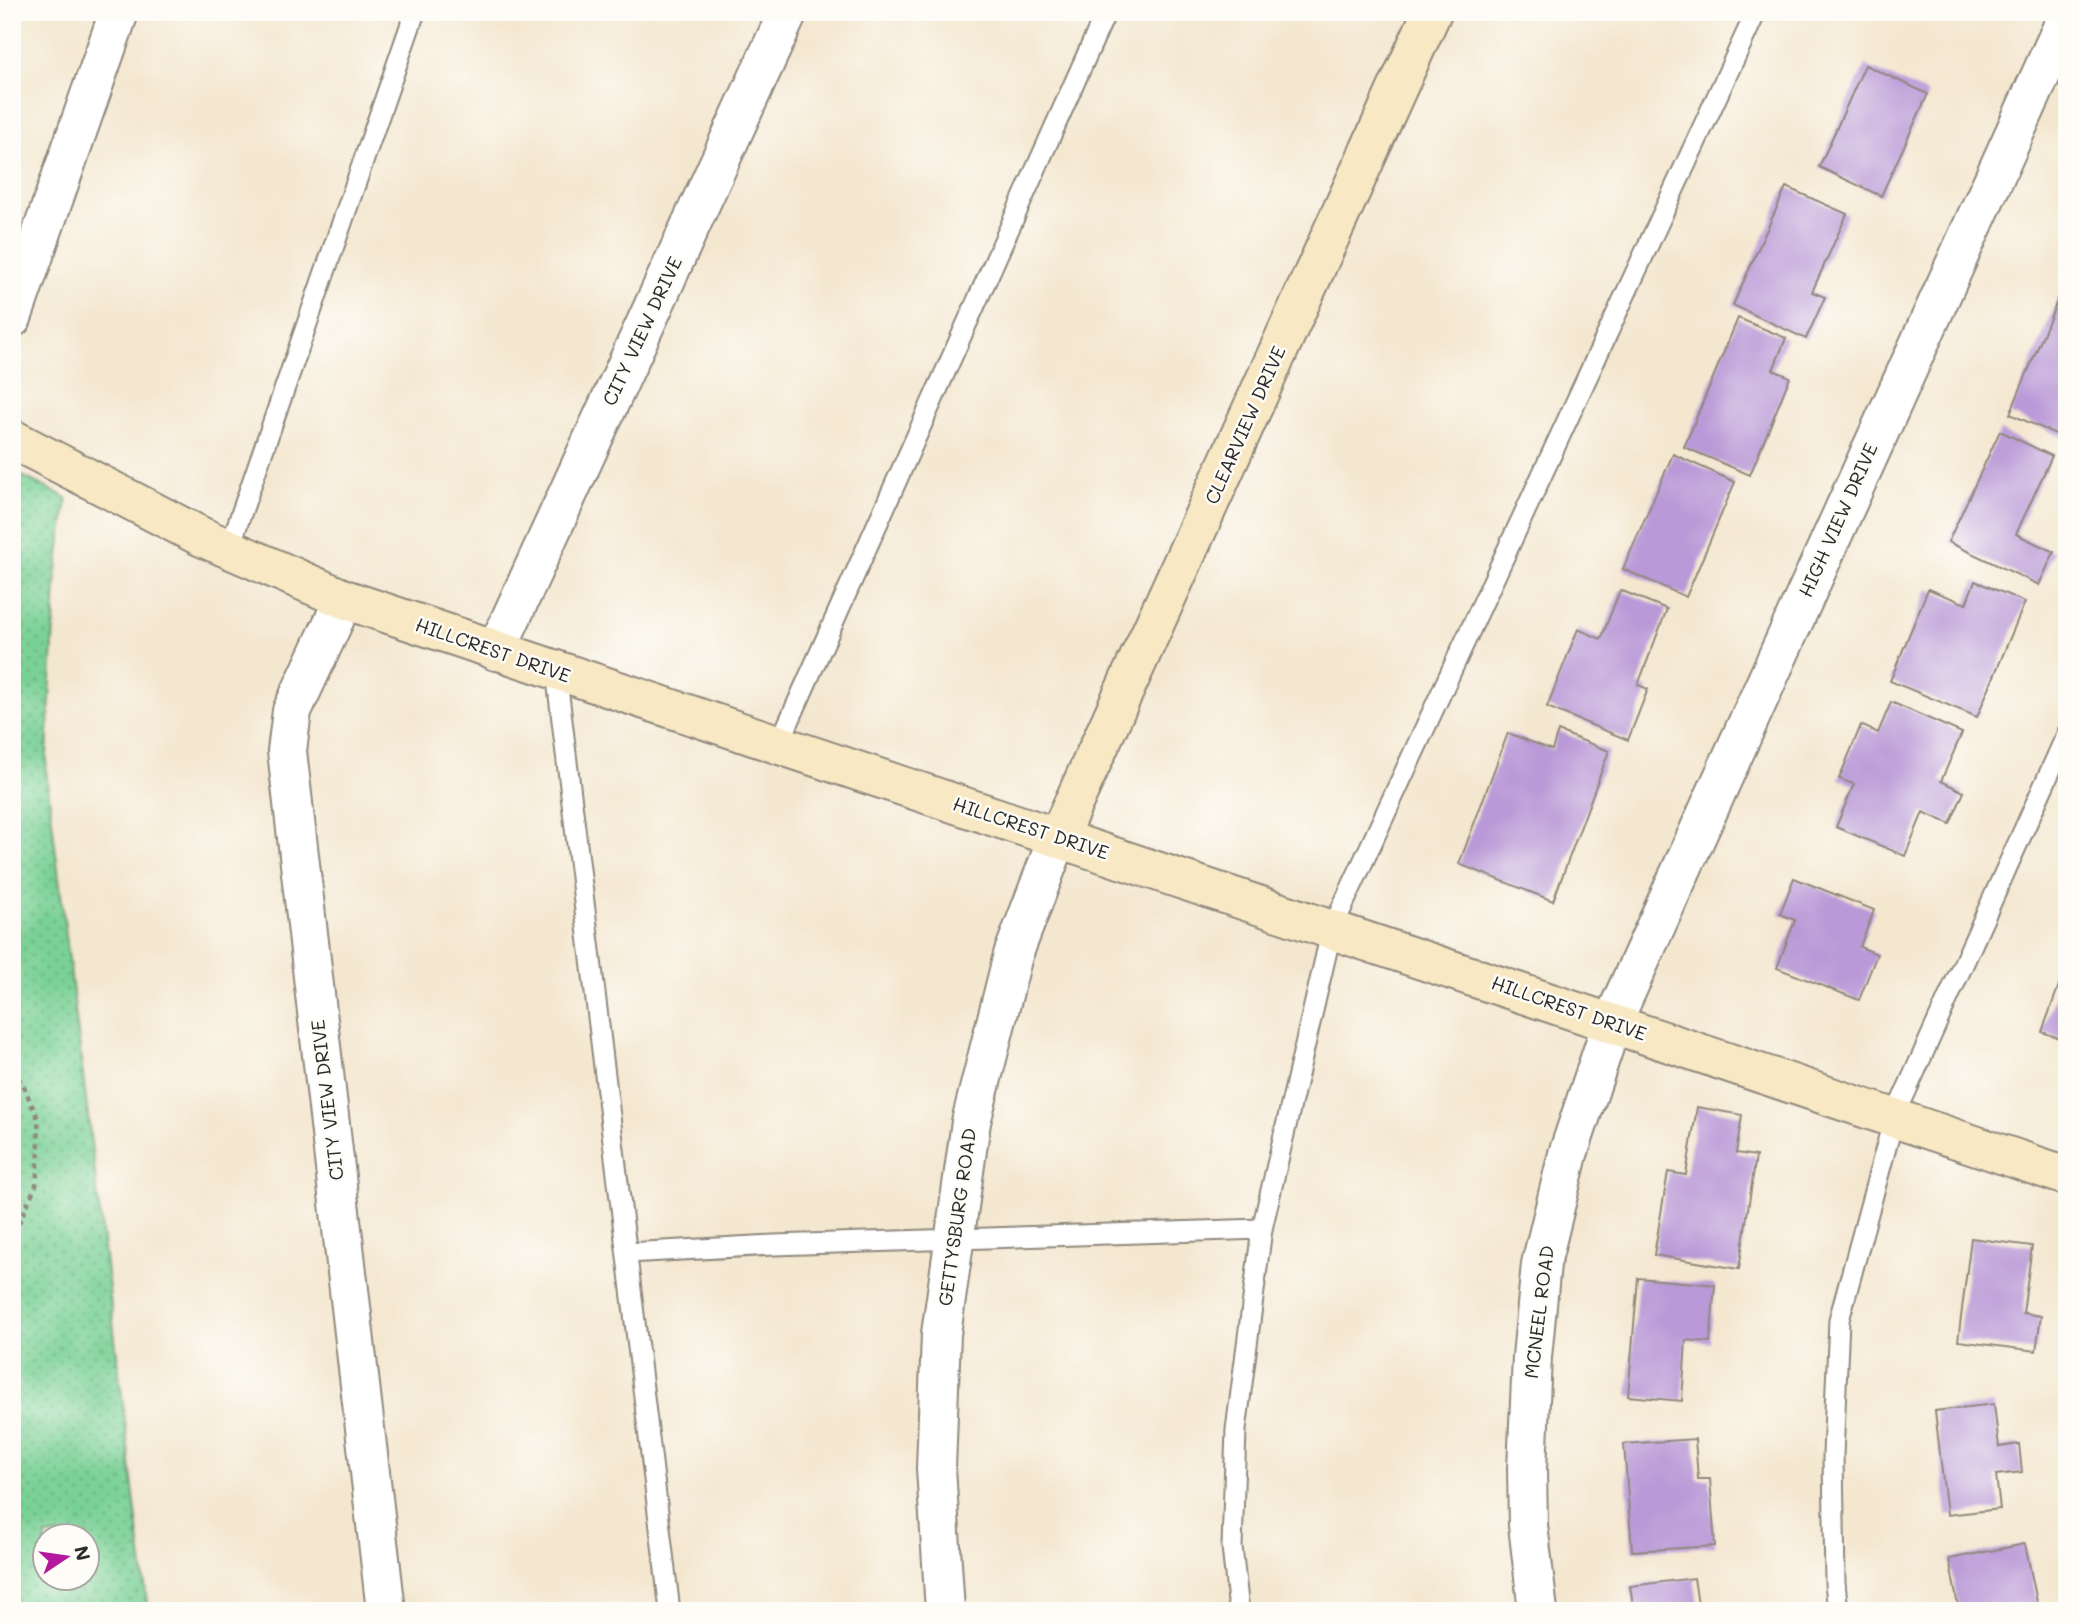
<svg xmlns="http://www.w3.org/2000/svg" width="2079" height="1623" font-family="Mali,sans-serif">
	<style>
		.park { fill: url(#park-dots); stroke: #527e60; stroke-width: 2; fill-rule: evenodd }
		.building { fill: #b999d7 }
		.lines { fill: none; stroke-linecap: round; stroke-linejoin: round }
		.lane-casing { stroke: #90897e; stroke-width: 23 }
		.street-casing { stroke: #90897e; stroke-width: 42 }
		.secondary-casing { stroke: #90897e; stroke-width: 42 }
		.path { stroke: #90897e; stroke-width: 4.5; stroke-dasharray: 5 5; stroke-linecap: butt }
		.lane { stroke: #fff; stroke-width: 19 }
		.street { stroke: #fff; stroke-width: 38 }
		.secondary { stroke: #f8e8c3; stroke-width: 38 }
		.labels { text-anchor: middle; stroke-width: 5; stroke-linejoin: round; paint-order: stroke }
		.street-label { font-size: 19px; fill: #2b2b2b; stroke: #fdfcf7 }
	</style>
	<defs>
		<pattern id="park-dots" width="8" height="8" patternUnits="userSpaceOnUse" patternTransform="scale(1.75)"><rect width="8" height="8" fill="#7ad196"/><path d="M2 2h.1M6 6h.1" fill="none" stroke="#64aa7b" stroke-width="1.8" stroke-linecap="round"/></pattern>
	</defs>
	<rect width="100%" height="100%" fill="#fdfcf7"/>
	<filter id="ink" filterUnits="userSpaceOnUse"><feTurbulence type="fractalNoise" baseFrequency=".0143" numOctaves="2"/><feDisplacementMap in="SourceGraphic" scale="14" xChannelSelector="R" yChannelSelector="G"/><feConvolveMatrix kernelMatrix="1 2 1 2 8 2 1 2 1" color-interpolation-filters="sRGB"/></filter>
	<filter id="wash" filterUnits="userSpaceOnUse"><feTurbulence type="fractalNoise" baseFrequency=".00686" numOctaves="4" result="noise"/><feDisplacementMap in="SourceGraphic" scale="28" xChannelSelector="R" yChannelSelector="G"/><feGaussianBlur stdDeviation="1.57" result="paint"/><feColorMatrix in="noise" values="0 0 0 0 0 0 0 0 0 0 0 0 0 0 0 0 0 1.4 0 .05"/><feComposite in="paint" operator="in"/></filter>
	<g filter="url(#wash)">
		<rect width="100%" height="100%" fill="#f4e7d0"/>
		<path class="park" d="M12,471L67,498L57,569L46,771L148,1611H12ZM46,1536H88V1578H46Z"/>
		<g id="blocks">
			<g class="building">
				<path d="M1865,65L1928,94L1881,196L1819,167Z"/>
				<path d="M1786,187L1847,214L1812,292L1825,297L1806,339L1733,305Z"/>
				<path d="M2060,294L2067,297V439L2010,414Z"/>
				<path d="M1738,318L1786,338L1773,370L1790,377L1750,475L1684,447Z"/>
				<path d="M2000,431L2052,456L2016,534L2054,552L2039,585L1948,542Z"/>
				<path d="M1673,454L1735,482L1686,597L1623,569Z"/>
				<path d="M1975,581L2025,602L1977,717L1890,681L1928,589L1966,604Z"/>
				<path d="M1620,590L1667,609L1638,685L1648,689L1628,740L1547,707L1578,629L1601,639Z"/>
				<path d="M1891,702L1962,733L1941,781L1964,792L1950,824L1923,812L1905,856L1836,827L1854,784L1839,779L1861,725L1878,733Z"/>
				<path d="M1558,731L1609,751L1553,901L1459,864L1508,733L1552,750Z"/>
				<path d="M1794,878L1874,910L1860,947L1877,954L1859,1000L1777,968L1795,920L1780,914Z"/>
				<path d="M2066,966H2067V1041L2042,1032Z"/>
				<path d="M1697,1107L1742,1115L1736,1153L1756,1156L1739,1269L1654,1255L1668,1172L1686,1175Z"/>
				<path d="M1971,1238L2032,1246L2023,1313L2041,1316L2036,1351L1958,1341Z"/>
				<path d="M1638,1278L1715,1285L1710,1342L1686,1340L1682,1401L1628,1396Z"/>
				<path d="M1994,1404L1999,1447L2019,1444L2022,1472L1996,1475L2000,1509L1947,1515L1935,1411Z"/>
				<path d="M1695,1439L1698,1479H1710L1715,1546L1632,1551L1624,1444Z"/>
				<path d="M2025,1544L2039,1611H1959L1949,1559Z"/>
				<path d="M1694,1578L1699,1611H1634L1630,1586Z"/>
			</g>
		</g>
	</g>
	<g filter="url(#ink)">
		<use href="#blocks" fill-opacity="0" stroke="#90897e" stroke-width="2"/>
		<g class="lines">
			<g class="lane-casing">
				<g id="lane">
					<path d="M229,549L415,12"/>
					<path d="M556,671L670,1611"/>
					<path d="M779,744L1106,12"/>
					<path d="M627,1253L774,1245L1262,1229"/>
					<path d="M1239,1611L1232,1547L1236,1430L1262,1229L1332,929L1756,12"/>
					<path d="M1838,1611L1835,1583L1833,1455L1839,1320L1894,1118L2067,734"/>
				</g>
			</g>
			<g class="street-casing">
				<g id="street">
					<path d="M12,318L119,12"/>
					<path d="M344,599L292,711L287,751L386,1611"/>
					<path d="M496,651L788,12"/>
					<path d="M945,1611L936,1468L941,1334L971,1122L1013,955L1058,837"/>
					<path d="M1538,1611L1528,1525L1527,1469L1532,1357L1541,1264L1568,1154L1612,1023L2067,17"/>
				</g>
			</g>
			<g class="secondary-casing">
				<g id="secondary">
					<path d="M12,439L202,537L344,599L2067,1176"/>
					<path d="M1058,837L1432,12"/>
				</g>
			</g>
			<path class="path" d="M12,1069L23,1085L38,1119L39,1151L36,1185L12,1238"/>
			<use href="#lane" class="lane"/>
			<use href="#street" class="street"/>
			<use href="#secondary" class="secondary"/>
		</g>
	</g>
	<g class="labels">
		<g class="street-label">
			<text transform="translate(642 331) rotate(-65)" y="7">CITY VIEW DRIVE</text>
			<text transform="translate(1245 425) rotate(-66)" y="7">CLEARVIEW DRIVE</text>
			<text transform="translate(1838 520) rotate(-66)" y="7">HIGH VIEW DRIVE</text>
			<text transform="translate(493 650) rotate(19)" y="7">HILLCREST DRIVE</text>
			<text transform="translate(1031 828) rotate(18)" y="7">HILLCREST DRIVE</text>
			<text transform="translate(1569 1008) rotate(19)" y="7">HILLCREST DRIVE</text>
			<text transform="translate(327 1100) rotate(-97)" y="7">CITY VIEW DRIVE</text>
			<text transform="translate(957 1217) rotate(-82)" y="7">GETTYSBURG ROAD</text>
			<text transform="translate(1539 1312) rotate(-83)" y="7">MCNEEL ROAD</text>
		</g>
	</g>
	<rect width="2079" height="1623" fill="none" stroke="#fdfcf7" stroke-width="42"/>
	<g transform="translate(66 1557) rotate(77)"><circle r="33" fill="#fdfcf7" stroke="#a9a8a5" stroke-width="2"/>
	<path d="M0-5L12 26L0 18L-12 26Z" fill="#b5179e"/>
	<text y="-10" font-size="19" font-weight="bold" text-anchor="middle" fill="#2b2b2b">N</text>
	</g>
</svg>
